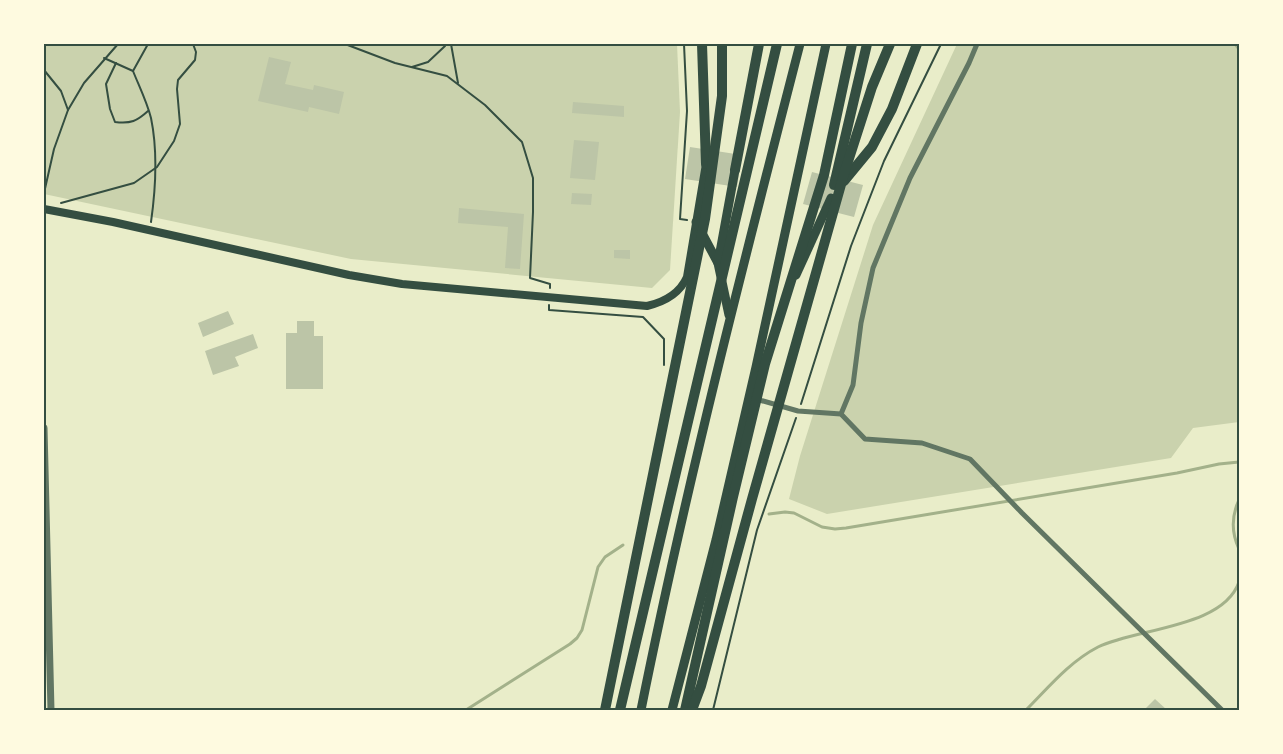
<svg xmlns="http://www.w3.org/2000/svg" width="1283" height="754" font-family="'Golos Text',sans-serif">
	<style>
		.green { fill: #cad2ad }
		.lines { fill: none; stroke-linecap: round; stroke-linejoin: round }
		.stream { stroke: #a3b18a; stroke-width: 3 }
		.building { fill: #bcc5a7 }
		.path { stroke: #344e41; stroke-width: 2 }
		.minor { stroke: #617663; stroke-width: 5 }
		.tertiary { stroke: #617663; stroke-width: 7 }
		.secondary { stroke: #344e41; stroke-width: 8 }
		.trunk { stroke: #344e41; stroke-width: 9 }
		.motorway { stroke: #344e41; stroke-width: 10 }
		.neatline { fill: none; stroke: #344e41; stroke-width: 2 }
	</style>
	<rect width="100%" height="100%" fill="#e9edc9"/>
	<g class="green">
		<path d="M44,44H677L680,112L670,270L652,288L351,259L44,194Z"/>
		<path d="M957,44H1239V422L1193,428L1171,458L827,514L789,499L800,456L873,225Z"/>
	</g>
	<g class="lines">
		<g class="stream">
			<path d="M1235,44L1239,49"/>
			<path d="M1239,500C1231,517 1231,532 1239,549"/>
			<path d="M769,514L785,512L794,513L822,527L835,529L846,528L1177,473L1219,464L1239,462"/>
			<path d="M466,710L570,644L577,638L582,630L598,567L605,557L623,545"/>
			<path d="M1026,710C1048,688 1069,662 1098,647C1137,628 1223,628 1239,582"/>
		</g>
	</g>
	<g class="building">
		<path d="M269,57L291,62L285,84L313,90L314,85L344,92L339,114L309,107L308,112L258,101Z"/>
		<path d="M573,102L624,106V117L572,113Z"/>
		<path d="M574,140L599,142L595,180L570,178Z"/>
		<path d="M690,147L742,155L737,187L685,179Z"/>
		<path d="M812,172L863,185L854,217L803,204Z"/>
		<path d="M572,193L592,194L591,205L571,204Z"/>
		<path d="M459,208L524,214L520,269L505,268L508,227L458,223Z"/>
		<path d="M614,250H630V259L614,258Z"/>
		<path d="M228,311L234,324L203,337L198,323Z"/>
		<path d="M297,321H314V336H323V389H286V333H297Z"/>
		<path d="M253,334L258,348L235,357L239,366L213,375L205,351Z"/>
		<path d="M1155,699L1167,710H1144Z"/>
	</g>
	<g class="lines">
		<g class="path">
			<path d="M148,44L133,71C139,86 147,102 151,118C158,152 156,187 151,222"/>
			<path d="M345,44L395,63L447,76L485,105L522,142L533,178V212L530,278L550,284V288"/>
			<path d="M451,44L458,83"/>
			<path d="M684,44L687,111L680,219L687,220"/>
			<path d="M104,58L133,71"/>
			<path d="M116,63L106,84L110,109L115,122C131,124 137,121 148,111"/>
			<path d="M412,67L428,62L445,46V44"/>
			<path d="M44,70L61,91L68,110L54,149L44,193"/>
			<path d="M68,110L84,83L118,44"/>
			<path d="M61,203L134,183L157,167L174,141L180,124L177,89L178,80L195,60L196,52L193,44"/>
			<path d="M549,305V310L643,317L664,339V365"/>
			<path d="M801,404L851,246L884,161L941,44"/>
			<path d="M713,710L757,530L796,418"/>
		</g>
		<g class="minor">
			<path d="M756,399L798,411L841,414L865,439L922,443L970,459L1022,513L1222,710"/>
			<path d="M841,414L853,385L861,323L873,268L910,178L969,63L977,44"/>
		</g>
		<path class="tertiary" d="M44,428L51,710"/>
		<path class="secondary" d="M44,209L113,222L349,275L402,284L647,306C664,302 680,293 687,277L706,164"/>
		<g class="trunk">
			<path d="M696,222L718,263"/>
			<path d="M796,275L831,198"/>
			<path d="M729,315L718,263L735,170"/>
			<path d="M641,710C686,486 743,265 800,44"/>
			<path d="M672,710L716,540L756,367L826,44"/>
		</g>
		<g class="motorway">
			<path d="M702,44L706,164"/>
			<path d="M735,170L759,44"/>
			<path d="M844,181L872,147L892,109L917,44"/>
			<path d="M834,185L867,44"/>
			<path d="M605,710L705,219L722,96V44"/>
			<path d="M620,710L777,44"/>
			<path d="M685,710L733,497L765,364L824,175L852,44"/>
			<path d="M692,710L701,686L752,499L844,174L872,87L890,44"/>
		</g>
	</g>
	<rect width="1283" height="754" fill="none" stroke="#fefae0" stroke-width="90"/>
	<rect x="45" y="45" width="1193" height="664" class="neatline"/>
</svg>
